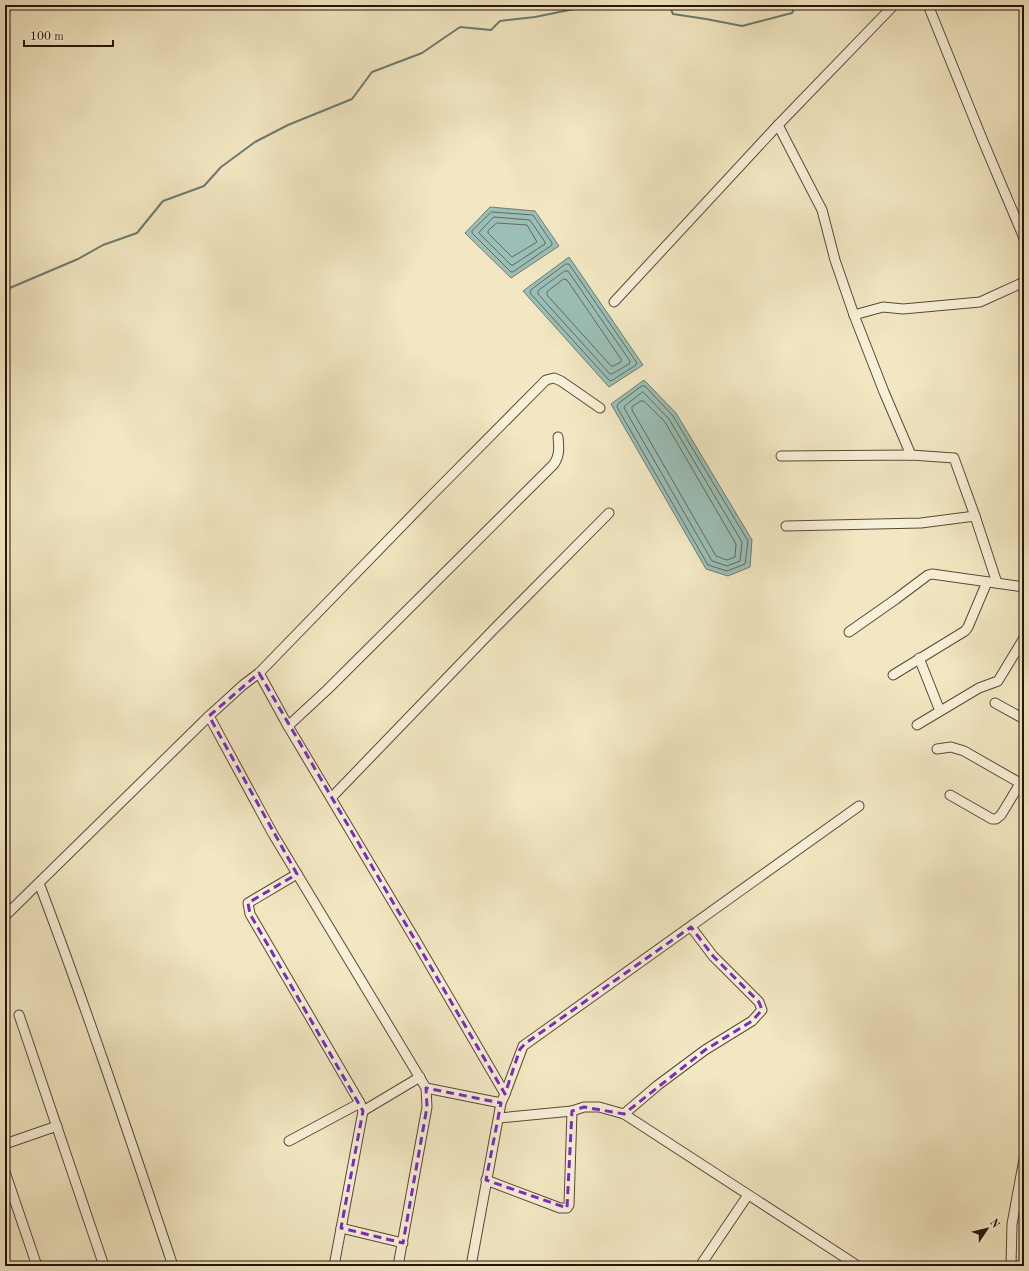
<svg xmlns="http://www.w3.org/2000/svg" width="1029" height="1271" font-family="'Old Standard TT',serif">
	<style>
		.water { fill: #9bbfb7; stroke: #6c7b71 }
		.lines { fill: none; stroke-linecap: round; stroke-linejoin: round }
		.shore { stroke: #606a60; stroke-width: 1 }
		.stream { stroke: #6c7b71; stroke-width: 2 }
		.minor-casing { stroke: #594a36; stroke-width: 11 }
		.minor { stroke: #f7efd7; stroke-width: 9 }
		.marked { fill: none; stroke: #7b2cbf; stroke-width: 3; stroke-dasharray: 8 5; stroke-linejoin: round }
	</style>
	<rect width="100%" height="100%" fill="#f2e7c2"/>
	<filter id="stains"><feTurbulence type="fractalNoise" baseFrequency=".005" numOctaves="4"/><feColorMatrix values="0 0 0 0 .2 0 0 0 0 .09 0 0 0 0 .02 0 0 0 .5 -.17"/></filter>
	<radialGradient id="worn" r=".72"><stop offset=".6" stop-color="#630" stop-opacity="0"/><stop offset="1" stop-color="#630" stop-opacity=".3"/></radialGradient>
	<g class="water">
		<path d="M490,207L535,211L559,246L511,278L465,233Z"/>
		<path d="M569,257L643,365L609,387L523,291Z"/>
		<path d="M644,380L676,413L752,540L750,567L728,576L706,569L611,404Z"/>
	</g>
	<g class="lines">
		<g class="shore">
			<path d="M492,212L533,215L552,243V245L513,272H511L472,233V231Z"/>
			<path d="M494,217L530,220L545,242V244L513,265H511L479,233Z"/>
			<path d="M497,223L527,225L537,242L512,257L488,233V231Z"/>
			<path d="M566,264H569L637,363L636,365L611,381L609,380L530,293L531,290Z"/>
			<path d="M565,271H568L630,361L629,364L612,374H610L538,294V291Z"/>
			<path d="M564,279L567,280L621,359V362L613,366H611L547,295V292Z"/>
			<path d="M642,386H645L673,416L748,541L745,564L727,571L708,565L617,407L618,404Z"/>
			<path d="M643,392L669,419L742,542L740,561L727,566L712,561L624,408L625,406Z"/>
			<path d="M641,401H644L665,422L736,544L735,557L727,560L716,556L632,410V407Z"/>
		</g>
		<g class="stream">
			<path d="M669,5L673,14L706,19L742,26L792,13L796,5"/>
			<path d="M5,290L78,259L103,245L137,233L163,201L204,186L221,167L255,142L288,125L352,99L372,72L422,53L460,27L491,30L500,21L535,17L594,5"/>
		</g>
		<g class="minor-casing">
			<g id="minor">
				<path d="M928,5L983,141L1024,238"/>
				<path d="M778,125L822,210L835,260L854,315L884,392L911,455"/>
				<path d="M614,302L778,125L894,5"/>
				<path d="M854,315L883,307L903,309L980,302L1024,282"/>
				<path d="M781,456L911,455L954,458L975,516L997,583"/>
				<path d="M786,526L921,523L975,516"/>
				<path d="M849,632L896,599L928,575L932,574L1024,587"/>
				<path d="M919,658L940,711"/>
				<path d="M259,673L288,726L416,941L505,1094"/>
				<path d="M893,675L965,631L968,627L987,582"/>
				<path d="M995,703L1024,719"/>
				<path d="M209,716L273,834L426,1088L427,1107L398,1266"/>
				<path d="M917,725L979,688L998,681L1024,638"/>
				<path d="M288,726L328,689L554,464C560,455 559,447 558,437"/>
				<path d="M937,749L951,747L964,751L1020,783"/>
				<path d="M950,795L992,819H996L1001,815L1024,777"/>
				<path d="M332,797L493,630L609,513"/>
				<path d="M297,874L248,903L250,914L360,1103L363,1111L334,1266"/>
				<path d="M39,883C87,1010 130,1138 173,1266"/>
				<path d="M5,916L209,716L243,685L259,673L431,496L546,380L554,378L561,381L600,408"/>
				<path d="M19,1015L104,1266"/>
				<path d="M426,1088L501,1103"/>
				<path d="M363,1111L420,1077"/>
				<path d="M624,1114L658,1085L705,1050L752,1021L762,1010L759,1002L713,956L691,927"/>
				<path d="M499,1118L572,1111L584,1107H599L624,1114L858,1266"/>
				<path d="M289,1141L360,1103"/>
				<path d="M5,1144L57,1126"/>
				<path d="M5,1172L37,1266"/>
				<path d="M486,1180L560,1208H567L569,1205L572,1111"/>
				<path d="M341,1228L403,1243"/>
				<path d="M471,1266L501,1103L505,1094L523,1046L859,806"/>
				<path d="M700,1266L748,1195"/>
				<path d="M1011,1266L1012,1224L1024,1159"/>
			</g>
		</g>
		<use href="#minor" class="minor"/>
	</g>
	<path class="marked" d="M259,673L505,1094L520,1049L526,1043L691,927L713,956L759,1002L762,1010L752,1021L705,1050L624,1114L584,1107L572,1111L567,1208L486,1180L501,1103L426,1088L427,1107L403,1243L341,1228L363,1111L250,914L248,903L297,874L209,716Z"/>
	<rect width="1029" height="1271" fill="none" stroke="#f2e7c2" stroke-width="20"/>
	<rect x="6" y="6" width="1017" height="1259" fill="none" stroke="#261508" stroke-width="2"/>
	<rect x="10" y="10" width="1009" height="1251" fill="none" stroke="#261508"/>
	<g transform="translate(987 1229) rotate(55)" stroke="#f7efd7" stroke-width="3" paint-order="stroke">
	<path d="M0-3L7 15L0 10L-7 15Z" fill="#261508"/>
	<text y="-6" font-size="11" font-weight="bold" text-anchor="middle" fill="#261508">N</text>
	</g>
	<path d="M24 40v6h89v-6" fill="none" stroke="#261508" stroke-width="2"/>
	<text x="30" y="40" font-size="12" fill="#261508" stroke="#f7efd7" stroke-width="3" paint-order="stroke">100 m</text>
	<rect width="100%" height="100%" filter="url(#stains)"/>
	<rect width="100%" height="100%" fill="url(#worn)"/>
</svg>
